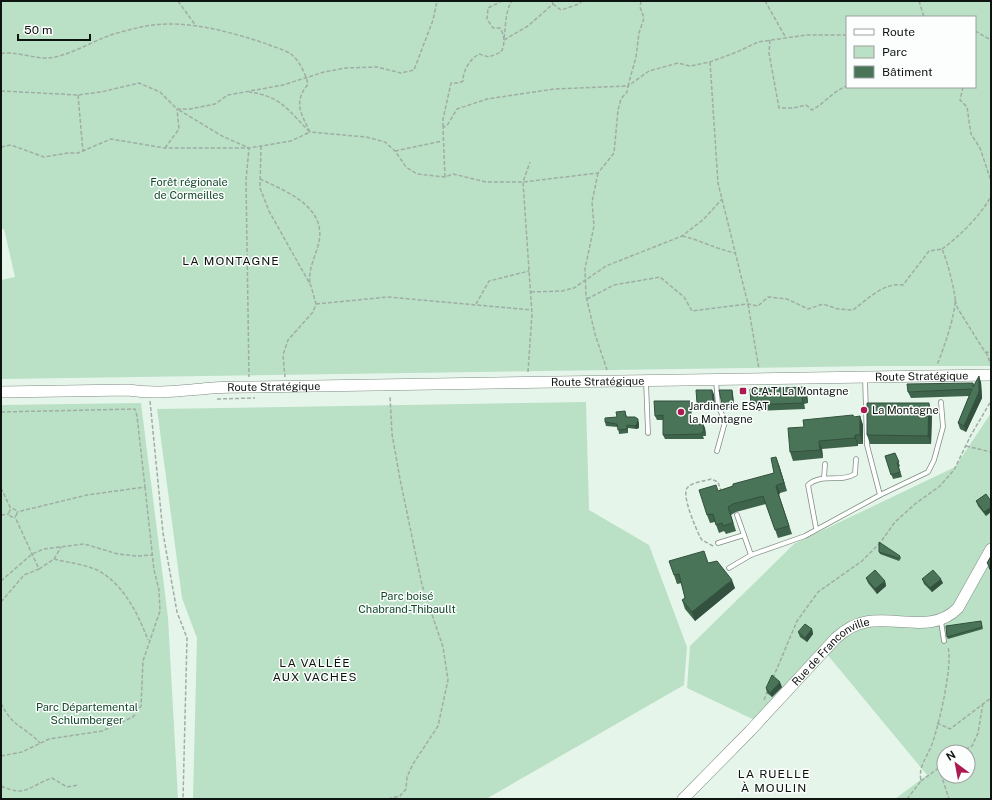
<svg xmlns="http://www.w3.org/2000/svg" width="992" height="800" font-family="'Public Sans',sans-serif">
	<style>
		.green { fill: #bae0c6; fill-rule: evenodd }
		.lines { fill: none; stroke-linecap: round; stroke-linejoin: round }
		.service-casing { stroke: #7f8d83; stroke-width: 5.5 }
		.tertiary-casing { stroke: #7f8d83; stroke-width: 12 }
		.path { stroke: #a0ada4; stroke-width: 1.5; stroke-dasharray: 4 2; stroke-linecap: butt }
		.service { stroke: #fff; stroke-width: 4 }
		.tertiary { stroke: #fff; stroke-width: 11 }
		.wall { fill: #3f644c }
		.shaded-wall { fill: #33513e }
		.building { fill: #497458; stroke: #33513e }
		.poi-dot { fill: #ab1a51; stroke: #fbfefc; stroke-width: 1.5 }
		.labels { text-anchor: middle; stroke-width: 3; stroke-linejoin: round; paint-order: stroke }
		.park-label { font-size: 11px; fill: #104629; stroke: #fbfefc }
		.street-label { font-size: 11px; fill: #0e1410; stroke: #fbfefc }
		.poi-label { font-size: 11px; fill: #0e1410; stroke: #fbfefc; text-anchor: start }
		.neighbourhood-label { font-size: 12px; letter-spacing: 1px; fill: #0e1410; stroke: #fbfefc }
	</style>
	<rect width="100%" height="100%" fill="#e5f5ea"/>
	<g class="green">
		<path d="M1,1H991V366H875L1,379V280L15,277L4,229H1ZM847,17H975V87H847Z"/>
		<path d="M586,402L589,510L649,545L687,647L684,685L486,799H193L197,638L182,598L157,409Z"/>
		<path d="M141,403L168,618L178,799H1V405Z"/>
		<path d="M991,413V799H895L927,775L826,653L763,724L687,688L690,646L794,544L955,467ZM944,752H968V776H944Z"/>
	</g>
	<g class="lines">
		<g class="service-casing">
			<g id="service">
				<path d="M716,380L718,405L725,422L717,451"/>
				<path d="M646,381L648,433"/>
				<path d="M824,478L825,464"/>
				<path d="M880,495L928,472L934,460L943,427L941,402"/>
				<path d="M737,515L751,555"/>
				<path d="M816,528L808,485C821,473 840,483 855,474L856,459"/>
				<path d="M718,543L744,535"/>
				<path d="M729,568L751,555L805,536L880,495L867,445L865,378"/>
				<path d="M941,621L944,641"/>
			</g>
		</g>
		<g class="tertiary-casing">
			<g id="tertiary">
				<path id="s1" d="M1,392L128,390C154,394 177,391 202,389C218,387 234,387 249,387L991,375"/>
				<path id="s2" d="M683,799L750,731L836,638C845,630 854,624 866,622C897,616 933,634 958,608L991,549"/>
			</g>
		</g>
		<g class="path">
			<path d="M178,1L196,26"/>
			<path d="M765,1L786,38"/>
			<path d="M919,1L924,17"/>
			<path d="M553,4L561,10L579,4L582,1"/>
			<path d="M975,31L991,40"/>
			<path d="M504,38C506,26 505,11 512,1"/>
			<path d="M504,40L528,26L553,4L552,1"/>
			<path d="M770,40L769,53L779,108H793L806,105L812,110C825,103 833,91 847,86"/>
			<path d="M1,54C11,50 35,59 49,58C67,56 86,45 103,38C115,33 129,30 141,27C182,18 228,31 267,44C274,47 286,50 292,55C299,60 306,75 308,84C293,103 301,113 310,132L366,137L385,142L395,151L406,167L417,174L445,177L453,174L486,182H523L598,173L614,153L618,110L621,99L627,92L628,86L649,71L678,63L690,66L710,62L737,52L758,42L806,35H847"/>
			<path d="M710,62L718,183L748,304L759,369"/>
			<path d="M963,87L960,100L967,107L971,134L980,148L991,181"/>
			<path d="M1,91L78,95L101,92L139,83L160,92L177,109H190L215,104L228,95L283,85L324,72L345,68L377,67L401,73L414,70L433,20L437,1"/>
			<path d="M78,95L83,152"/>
			<path d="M179,110L222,136L249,148L246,180L249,377"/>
			<path d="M443,127V119L451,83H459L463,81C463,70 470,59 479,54L489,57L501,52C505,45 505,36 500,28H493L487,19L488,8L502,1"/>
			<path d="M261,146L260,188L269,211L311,286L316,304L313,312L288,340L283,355L285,377"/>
			<path d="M1,147L11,145L44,157L68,153H78L111,139L165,148H249L291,141L310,132C288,111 282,96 249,92"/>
			<path d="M165,148L179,129L177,109"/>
			<path d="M395,151L442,141"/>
			<path d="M598,173L592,202L594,226L585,269L586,296L595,334L607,370"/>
			<path d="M445,177L443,128L448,124L457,109L487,99L554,89L628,86L636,57L639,33L644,18L640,7L641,1"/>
			<path d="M260,179C288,192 329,208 318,246C314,260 308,270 310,284"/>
			<path d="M682,236C700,240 716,249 735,253"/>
			<path d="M942,249C959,237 982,214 991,196"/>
			<path d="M531,292L562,291L574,288L606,266L682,236L704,219L722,199"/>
			<path d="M587,299L614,285L660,277L684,297L692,311L748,304L758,306L768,297L787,299L808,309L823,304L838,309L853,310C868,299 884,282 903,285L929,251L942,249C948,263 952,281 955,296C957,312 943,350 937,365"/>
			<path d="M955,300L958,309L985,352L991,353"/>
			<path d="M316,304L388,297L532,310"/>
			<path d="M476,304L489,281L529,271"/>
			<path d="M986,352L991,365"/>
			<path d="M528,372L532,314L523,182L530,162"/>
			<path d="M217,399L255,398"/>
			<path d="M150,401L163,533L177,612L187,638L183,799"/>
			<path d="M1,412L135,409L137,416L145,487L87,495L17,512"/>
			<path d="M966,446L991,452"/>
			<path d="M1,488L11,509"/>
			<circle cx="13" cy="513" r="4"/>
			<path d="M1,515L9,514"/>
			<path d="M713,546L702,540L700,537C696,528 680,493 688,487C693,482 705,481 711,479L718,482L721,491"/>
			<path d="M54,559C69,563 85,564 99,571C124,585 138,614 148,640"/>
			<path d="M39,569L54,559L61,547"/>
			<path d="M1,581L32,554L44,549L84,544L118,554L137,556L153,555"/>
			<path d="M1,602L24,575L39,569L15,517"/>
			<path d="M773,678L797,621L818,592L862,561L880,543L895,522L915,504L940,486L954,470L971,435L991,401"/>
			<path d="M764,700L768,690"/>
			<path d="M1,703C12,727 24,726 40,743"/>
			<path d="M937,723L950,729L991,698"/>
			<path d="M960,752L972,746L978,733L983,703"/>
			<path d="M1,756L22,752L49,739L102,731L133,717L141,706L143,661L160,611L159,590L154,570L145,487"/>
			<path d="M939,768L949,799"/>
			<path d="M921,781L944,764"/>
			<path d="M1,786C27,798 30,785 52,778L67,787L78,785"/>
			<path d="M388,799L400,796L406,789L407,777L413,764L438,726L448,680L443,647L422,585L400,479L392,434L390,396"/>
			<path d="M907,799L921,781C918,766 927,758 932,744C939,725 953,665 948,647"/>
		</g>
		<use href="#service" class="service"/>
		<use href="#tertiary" class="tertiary"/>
	</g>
	<g class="wall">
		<path d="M981,382L982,398L966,432L960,429L958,423L969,396L911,398L908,392L973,383L974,385Z"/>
		<path d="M732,390L733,394L734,408H723L722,404Z"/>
		<path d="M714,394L715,407H698L697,403Z"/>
		<path d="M807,394L808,403L804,404L805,409L753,411L751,405Z"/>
		<path d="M691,405L692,425L703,424L705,428L706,436H703L704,439H665L663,435V420H657L655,416Z"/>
		<path d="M625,411L627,417L639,423V428L636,429L628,428V433L619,434L618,427L606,426L605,422L617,417Z"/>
		<path d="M932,412L931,444H870L867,435Z"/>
		<path d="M860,416L863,425V444H858V446L822,449L823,458L793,461L790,452L804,427Z"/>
		<path d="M895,453L900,466L899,467L902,477L893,479L885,456Z"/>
		<path d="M779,465L787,491L780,493L779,495L792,534L778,538L766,504L736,512L731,515L736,531L726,534L724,531L719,533L715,522L710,523L707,515L718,491L774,473Z"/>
		<path d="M986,494V516L978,506L976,501Z"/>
		<path d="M879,552L900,556L901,558L899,561L880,554Z"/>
		<path d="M991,556V573L987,563Z"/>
		<path d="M709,563L735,588L695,621L685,609L682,600L685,598L682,583L677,584L674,575Z"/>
		<path d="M866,578L885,581L886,586L877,594L868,583Z"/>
		<path d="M922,579L943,583L932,592L924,584Z"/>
		<path d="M981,621L983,629L948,639L947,637Z"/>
		<path d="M812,629L813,634L807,642L800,637L798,632Z"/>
		<path d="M782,687L772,697L767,693L766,688Z"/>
	</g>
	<g class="shaded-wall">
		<path d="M979,376L981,382L982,398L966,432L964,426Z"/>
		<path d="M805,387L807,394L808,403L805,397Z"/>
		<path d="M712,390L714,394L715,407L713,403Z"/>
		<path d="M732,390L733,394L734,408L733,403Z"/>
		<path d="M802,398L804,404L805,409L803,403Z"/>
		<path d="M690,401L691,405L692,429L690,425Z"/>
		<path d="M929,403L932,412L931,444L928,436Z"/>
		<path d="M860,416L863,425V444L860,435Z"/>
		<path d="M638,419L639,423V428L636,429L635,426Z"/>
		<path d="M703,424L705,428L706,436L704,432Z"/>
		<path d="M855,435L858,444V446L855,438Z"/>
		<path d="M819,441L822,449L823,458L820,450Z"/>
		<path d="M776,457L779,465L787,491L784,483Z"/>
		<path d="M777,485L780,493L779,495L792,534L776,487Z"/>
		<path d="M991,507V512L986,516L984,512Z"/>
		<path d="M941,579L943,583L932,592L930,588Z"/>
		<path d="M732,580L735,588L695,621L692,612Z"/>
		<path d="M885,581L886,586L877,594L875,589Z"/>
		<path d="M812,629L813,634L807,642L805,638Z"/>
		<path d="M780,682L782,687L772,697L770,693Z"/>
	</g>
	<g class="building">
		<path d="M979,376V392L964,426L958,423L972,389L908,392L907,384L973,383V387Z"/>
		<path d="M805,387V397L802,398L803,403L751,405L750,389Z"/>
		<path d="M696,390H712L713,403H697Z"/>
		<path d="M719,390H732L733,403L722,404Z"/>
		<path d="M654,401H690V425L703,424L704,432H702V434L663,435V415L655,416Z"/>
		<path d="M867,403H929L928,436L867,435Z"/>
		<path d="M625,411L626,417H635L638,419L637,424L635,426L627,425V429L618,430L617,424L605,422V418L617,417L616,412Z"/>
		<path d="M853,415L854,417L860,416V435H855V438L819,441L820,450L790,452L788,428L804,427L803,420Z"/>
		<path d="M895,453L899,462L897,463L900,472L891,475L885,456Z"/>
		<path d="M776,457L784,483L777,485L776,487L789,526L775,530L763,496L733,504L728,507L733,523L723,526L722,523L716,525L713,514L707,515L699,490L716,485L718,491L733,486V484L774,473L771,458Z"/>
		<path d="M986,494L991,501V507L984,512L976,501Z"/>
		<path d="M879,542L900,556L898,558L879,552Z"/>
		<path d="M704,551L708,563L717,561L732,580L692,612L682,600L685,598L679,574L674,575L669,561Z"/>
		<path d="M991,556V570L989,568L990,566L987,563Z"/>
		<path d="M875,570L885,581L875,589L866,578Z"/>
		<path d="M933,570L941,579L930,588L922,579Z"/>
		<path d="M981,621L982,627L947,637L946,626Z"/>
		<path d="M805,624L812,629L805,638L798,632Z"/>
		<path d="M772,675L780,682L770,693L766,688Z"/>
	</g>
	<g class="poi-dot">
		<rect x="739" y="387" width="8" height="8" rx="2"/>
		<circle cx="864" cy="410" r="4"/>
		<circle cx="681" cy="412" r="4"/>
	</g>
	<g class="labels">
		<g class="park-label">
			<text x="189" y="186">Forêt régionale<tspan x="189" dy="13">de Cormeilles</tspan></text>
			<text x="407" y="600">Parc boisé<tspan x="407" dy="13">Chabrand-Thibaullt</tspan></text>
			<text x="87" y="711">Parc Départemental<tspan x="87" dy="13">Schlumberger</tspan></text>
		</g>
		<g class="street-label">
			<text dy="4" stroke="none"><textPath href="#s1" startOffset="921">Route Stratégique</textPath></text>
			<text dy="4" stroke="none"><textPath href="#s1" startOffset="597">Route Stratégique</textPath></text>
			<text dy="4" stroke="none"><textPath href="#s1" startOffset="273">Route Stratégique</textPath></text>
			<text dy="4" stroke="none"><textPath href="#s2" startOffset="210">Rue de Franconville</textPath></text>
		</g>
		<g class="poi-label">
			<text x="751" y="395">C.A.T. La Montagne</text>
			<text x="689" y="410">Jardinerie ESAT<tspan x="689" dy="13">la Montagne</tspan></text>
			<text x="872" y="414">La Montagne</text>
		</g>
		<g class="neighbourhood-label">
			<text x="231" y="265">LA MONTAGNE</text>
			<text x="315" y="667">LA VALLÉE<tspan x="315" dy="14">AUX VACHES</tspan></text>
			<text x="774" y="778">LA RUELLE<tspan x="774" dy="14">À MOULIN</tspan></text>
		</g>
	</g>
	<rect width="992" height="800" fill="none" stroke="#0e1410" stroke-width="4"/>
	<rect x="846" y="16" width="130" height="72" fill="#fbfefc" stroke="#9ca09e"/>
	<rect x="854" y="29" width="20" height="6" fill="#ffffff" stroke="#9ca09e"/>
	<text x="882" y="36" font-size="12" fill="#0e1410">Route</text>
	<rect x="854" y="46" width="20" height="12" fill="#bae0c6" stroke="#9ca09e"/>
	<text x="882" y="56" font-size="12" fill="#0e1410">Parc</text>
	<rect x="854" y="66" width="20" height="12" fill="#497458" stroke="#9ca09e"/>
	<text x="882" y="76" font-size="12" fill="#0e1410">Bâtiment</text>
	<g transform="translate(956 764) rotate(328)"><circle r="19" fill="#fbfefc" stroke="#9ca09e"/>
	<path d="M0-3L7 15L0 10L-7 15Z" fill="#ab1a51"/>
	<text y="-6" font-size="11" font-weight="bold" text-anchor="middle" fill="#0e1410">N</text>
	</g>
	<path d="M18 34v6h72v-6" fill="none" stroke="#0e1410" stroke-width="2"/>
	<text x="24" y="34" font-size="12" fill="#0e1410" stroke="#fbfefc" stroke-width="3" paint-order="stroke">50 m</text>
</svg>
